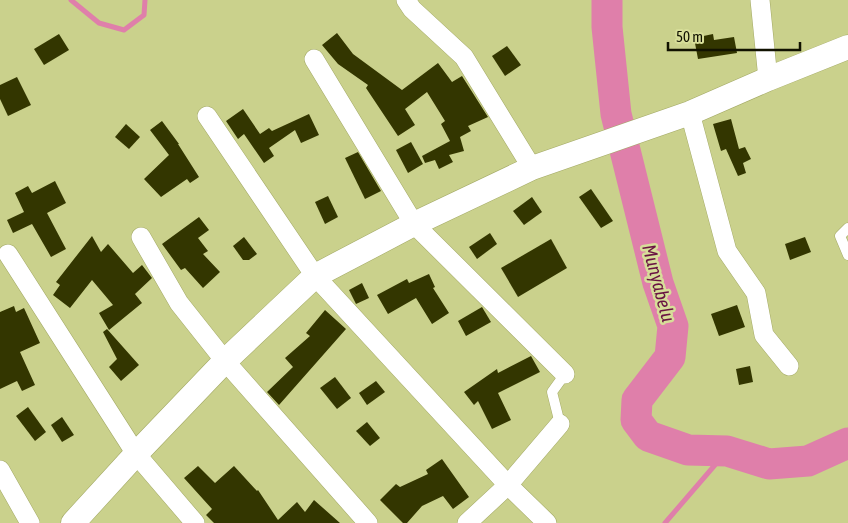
<svg xmlns="http://www.w3.org/2000/svg" width="848" height="523" font-family="'Asap Condensed',sans-serif">
	<style>
		.lines { fill: none; stroke-linecap: round; stroke-linejoin: round }
		.stream { stroke: #df7faa; stroke-width: 5 }
		.river { stroke: #df7faa; stroke-width: 31 }
		.building { fill: #333600 }
		.service-casing { stroke: #a3a965; stroke-width: 11 }
		.minor-casing { stroke: #a3a965; stroke-width: 20 }
		.tertiary-casing { stroke: #a3a965; stroke-width: 25 }
		.service { stroke: #fff; stroke-width: 10 }
		.minor { stroke: #fff; stroke-width: 19 }
		.tertiary { stroke: #fff; stroke-width: 24 }
		.labels { text-anchor: middle; stroke-width: 5; stroke-linejoin: round; paint-order: stroke }
		.water-label { font-size: 19px; font-style: italic; fill: #6a1443; stroke: #d7de99 }
	</style>
	<rect width="100%" height="100%" fill="#cad18c"/>
	<g class="lines">
		<g class="stream">
			<path d="M71,0L99,23L124,30L144,15L145,0"/>
			<path d="M665,523L727,451"/>
		</g>
		<path class="river" d="M607,0V27L616,114L658,283L673,326L670,357L637,400L636,420L648,436L688,450L727,451L769,464L808,461L848,443"/>
	</g>
	<g class="building">
		<path d="M337,33L353,54L402,90L438,63L452,82L462,76L488,117L468,126L471,131L460,137L464,151L449,155L453,162L439,169L435,160L425,163L422,156L450,141L441,124L445,121L427,92L405,109L415,125L398,136L366,88L368,85L338,64L322,45Z"/>
		<path d="M59,34L69,50L44,65L34,49Z"/>
		<path d="M713,34L714,40L734,37L737,53L698,59L694,38Z"/>
		<path d="M507,46L521,65L505,76L492,56Z"/>
		<path d="M17,77L31,105L8,116L0,99V85Z"/>
		<path d="M243,109L260,134L269,128L272,131L309,114L319,135L301,143L295,130L269,148L274,156L264,163L244,134L238,139L226,121Z"/>
		<path d="M731,119L739,149L745,147L751,159L743,163L746,173L738,176L726,149L721,151L713,124Z"/>
		<path d="M162,121L179,144H178L199,177L190,183L187,179L161,197L144,179L169,155L150,130Z"/>
		<path d="M126,124L140,137L129,149L115,137Z"/>
		<path d="M411,142L423,164L408,173L396,150Z"/>
		<path d="M358,152L381,191L365,199L345,158Z"/>
		<path d="M55,181L66,203L47,213L66,249L51,257L32,224L13,233L7,220L24,212L15,193L28,186L32,193Z"/>
		<path d="M591,189L613,221L601,228L579,197Z"/>
		<path d="M328,196L338,217L325,224L315,202Z"/>
		<path d="M532,197L542,212L524,225L513,211Z"/>
		<path d="M199,217L209,230L198,238L208,251L203,254L220,272L203,288L185,268L181,270L162,244Z"/>
		<path d="M490,233L497,244L477,259L469,247Z"/>
		<path d="M92,236L101,252L108,244L133,273L142,265L152,278L135,294L142,303L109,330L99,313L113,305L92,280L70,308L53,295L60,285L56,282Z"/>
		<path d="M244,237L257,254L249,260H243L233,246Z"/>
		<path d="M805,237L811,252L790,260L785,244Z"/>
		<path d="M551,239L567,268L518,297L501,268Z"/>
		<path d="M429,274L435,287L433,288L449,313L432,324L416,298L388,314L377,295L407,279L409,283Z"/>
		<path d="M362,283L369,298L356,304L349,290Z"/>
		<path d="M737,305L745,327L719,336L711,314Z"/>
		<path d="M14,306L16,312L24,308L40,343L20,352L35,385L22,391L17,381L0,389V312Z"/>
		<path d="M482,307L491,322L466,336L458,321Z"/>
		<path d="M325,310L346,329L279,405L267,392L293,367L285,358L310,336L306,333Z"/>
		<path d="M107,329L139,365L121,381L109,367L117,359L103,332Z"/>
		<path d="M531,356L540,372L498,393L511,420L492,429L478,401L474,405L464,392L497,369L498,373Z"/>
		<path d="M750,366L753,382L739,385L736,369Z"/>
		<path d="M335,377L351,398L337,409L320,388Z"/>
		<path d="M376,381L385,392L367,405L359,393Z"/>
		<path d="M28,407L46,432L35,441L16,416Z"/>
		<path d="M62,417L74,435L62,442L51,425Z"/>
		<path d="M367,422L380,438L370,446L356,431Z"/>
		<path d="M442,459L469,497L453,509L443,496L422,506L407,523H403L380,500L396,484L400,487L428,474L426,470Z"/>
		<path d="M198,466L215,483L234,466L257,491L258,490L278,520L297,502L305,512L314,500L340,523H214L206,515L212,509L184,478Z"/>
	</g>
	<g class="lines">
		<g class="service-casing">
			<g id="service">
				<path d="M848,228L840,236L848,255"/>
				<path d="M560,424L552,392L565,374"/>
			</g>
		</g>
		<g class="minor-casing">
			<g id="minor">
				<path d="M406,0L412,9L464,57L532,168"/>
				<path d="M760,0L768,79"/>
				<path d="M314,59L414,224L565,374"/>
				<path d="M690,113L727,251L756,293L764,335L789,366"/>
				<path d="M207,116L315,276L508,485L547,523"/>
				<path d="M141,237L179,303L225,361L368,523"/>
				<path d="M8,254L136,454L195,523"/>
				<path d="M0,470L30,523"/>
				<path d="M467,523L508,485L560,424"/>
			</g>
		</g>
		<g class="tertiary-casing">
			<path id="tertiary" d="M73,523L136,454L225,361L315,276L414,224L532,168L690,113L768,79L848,47"/>
		</g>
		<use href="#service" class="service"/>
		<use href="#minor" class="minor"/>
		<use href="#tertiary" class="tertiary"/>
	</g>
	<g class="labels">
		<g class="water-label">
			<text transform="translate(659 283) rotate(75)" y="7">Munyabelu</text>
		</g>
	</g>
	<path d="M668 42v8h132v-8" fill="none" stroke="#111200" stroke-width="2.5"/>
	<text x="676" y="42" font-size="15" fill="#111200" stroke="#d7de99" stroke-width="4" paint-order="stroke">50 m</text>
</svg>
